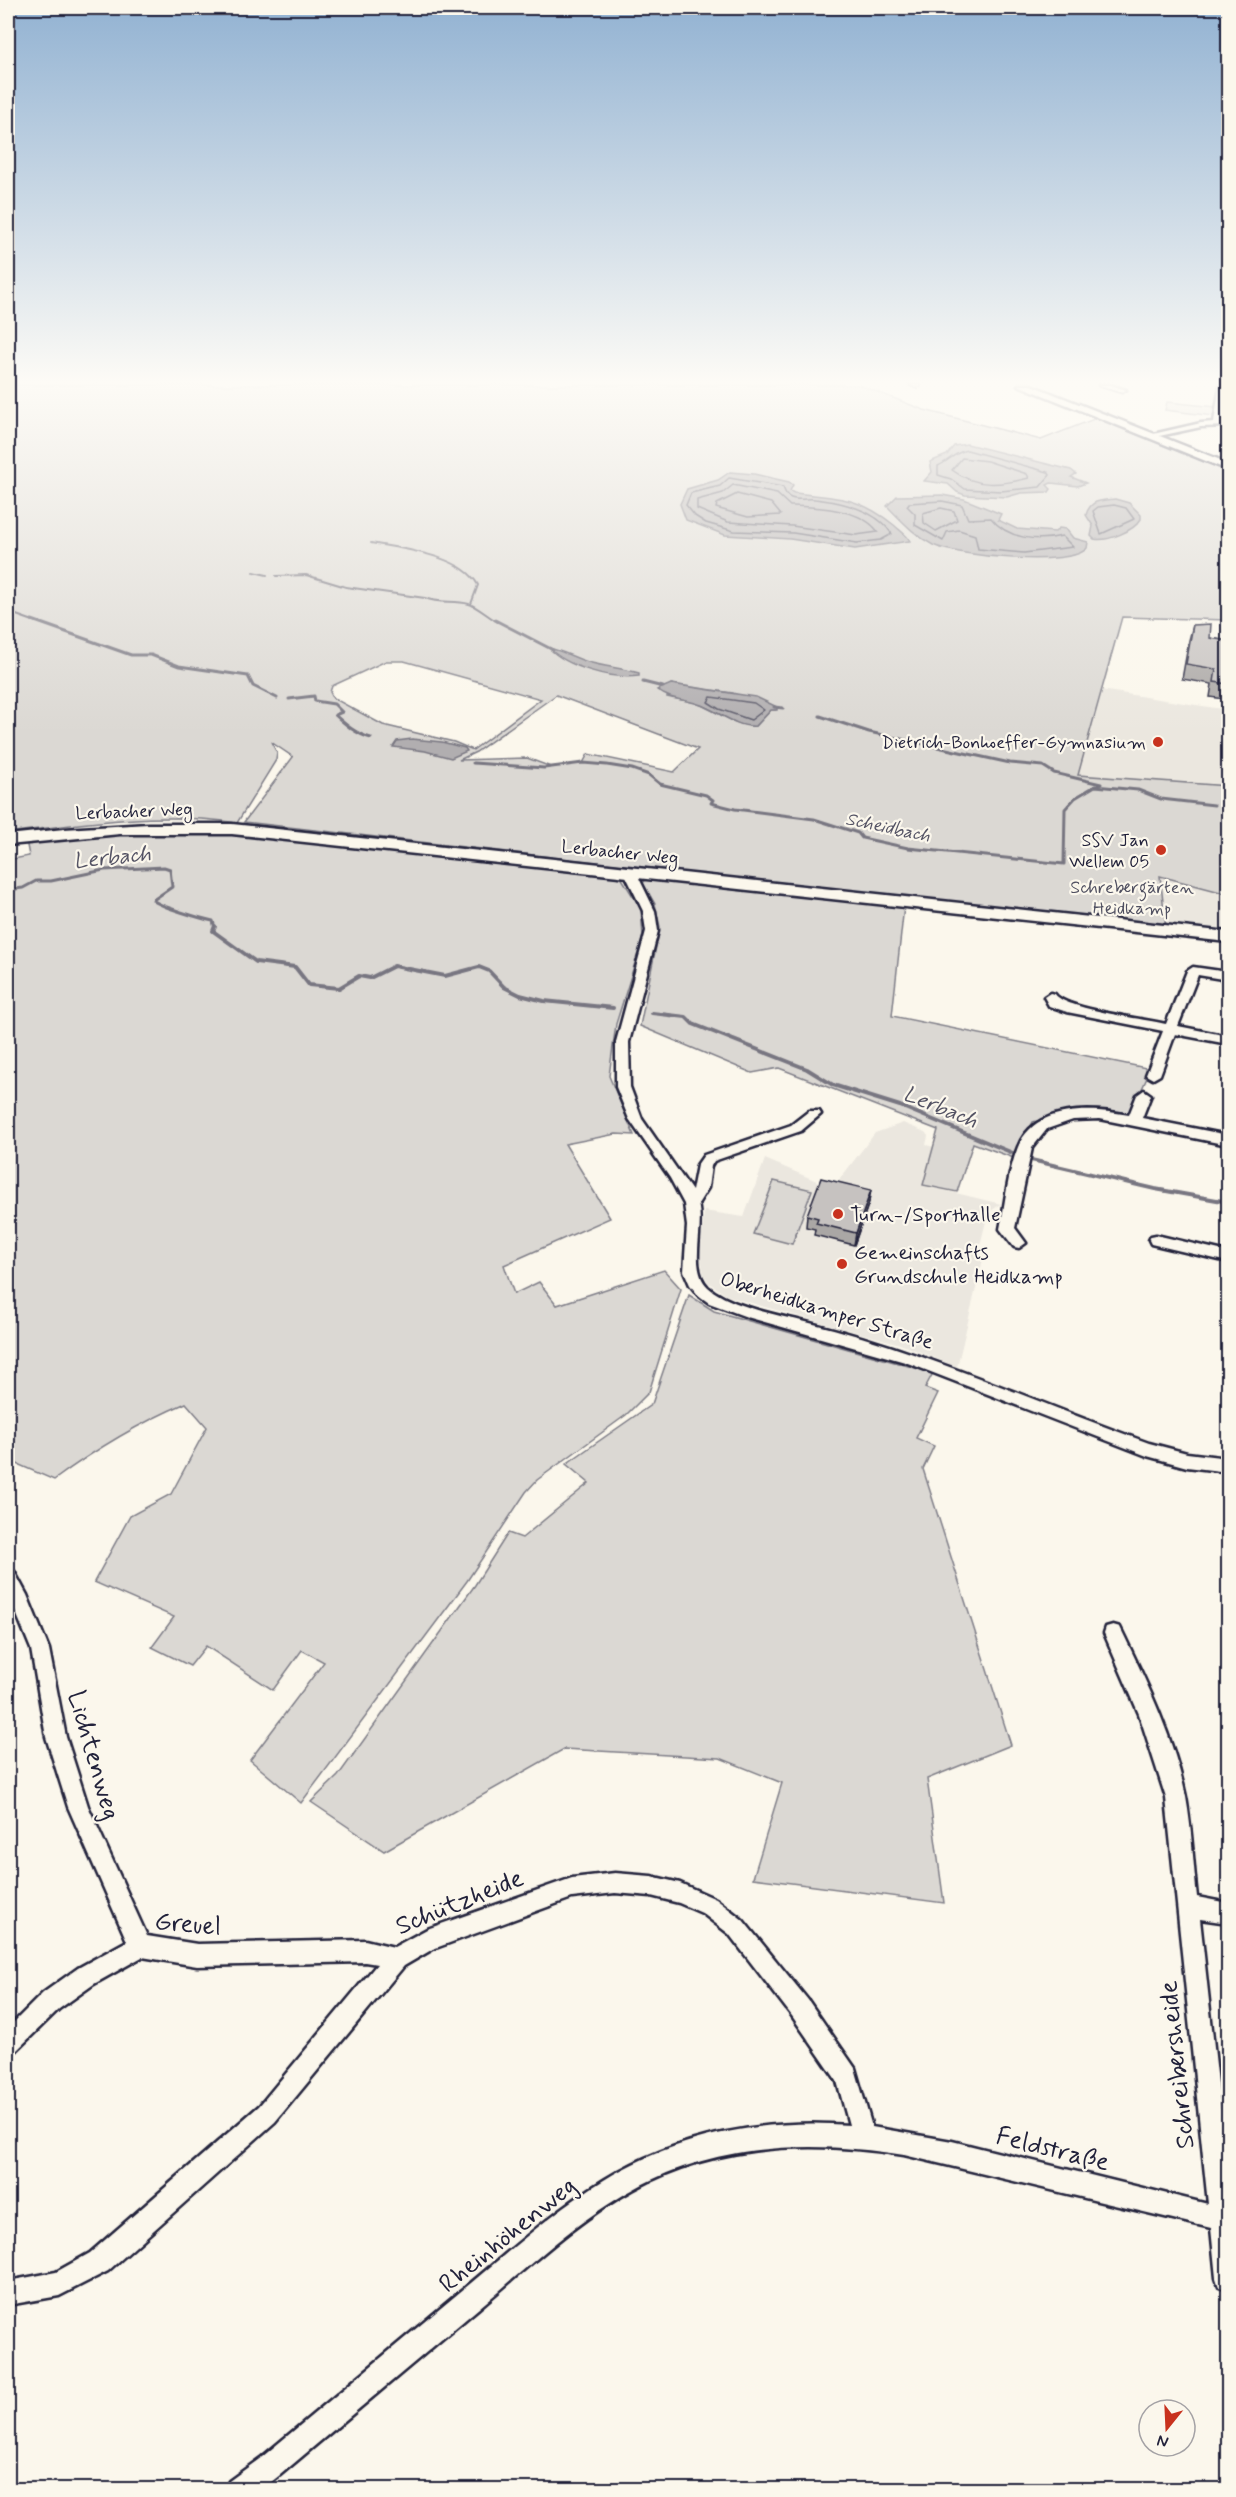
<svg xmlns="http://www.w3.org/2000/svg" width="1236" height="2497" font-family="Mynerve,sans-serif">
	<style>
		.built { fill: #ebe7df }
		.green { fill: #dbd8d3; stroke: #7e7d87; stroke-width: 1.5; fill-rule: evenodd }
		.water { fill: #b1aeb0; stroke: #787681; stroke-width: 1.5 }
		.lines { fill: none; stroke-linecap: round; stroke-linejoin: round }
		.shore { stroke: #5b5a6a; stroke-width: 1.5 }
		.stream-far2 { stroke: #787681; stroke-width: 2 }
		.stream-far1 { stroke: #787681; stroke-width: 3 }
		.stream { stroke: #787681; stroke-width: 4 }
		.street-casing { stroke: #22223b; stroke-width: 5 }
		.secondary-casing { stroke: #22223b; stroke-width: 5 }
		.street { fill: #fbf7ec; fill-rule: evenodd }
		.secondary { fill: #fbf7ec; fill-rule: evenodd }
		.wall { fill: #aaa7a5; stroke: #22223b; stroke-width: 1.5 }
		.shaded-wall { fill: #8b8886; stroke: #22223b; stroke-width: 1.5 }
		.building { fill: #c6c2c0; stroke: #22223b; stroke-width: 1.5 }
		.poi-dot { fill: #c8321e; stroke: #fbf7ec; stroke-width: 2 }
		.labels { text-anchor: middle; stroke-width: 4.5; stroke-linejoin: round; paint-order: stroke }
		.far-poi-label { font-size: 18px; fill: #22223b; stroke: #fbf7ec; text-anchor: end }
		.far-street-label { font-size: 18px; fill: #22223b; stroke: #fbf7ec }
		.far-water-label { font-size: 18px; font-style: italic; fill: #545364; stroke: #fbf7ec }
		.far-park-label { font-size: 18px; fill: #505061; stroke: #fbf7ec }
		.poi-label { font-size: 21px; fill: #22223b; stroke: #fbf7ec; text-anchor: start }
		.street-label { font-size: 21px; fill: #22223b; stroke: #fbf7ec }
		.water-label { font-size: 22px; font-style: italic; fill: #545364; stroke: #fbf7ec }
		.near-street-label { font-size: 26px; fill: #22223b; stroke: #fbf7ec }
	</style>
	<rect width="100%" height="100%" fill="#fbf7ec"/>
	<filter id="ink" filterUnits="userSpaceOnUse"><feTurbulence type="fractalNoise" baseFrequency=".0167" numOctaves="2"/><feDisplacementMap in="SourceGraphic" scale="12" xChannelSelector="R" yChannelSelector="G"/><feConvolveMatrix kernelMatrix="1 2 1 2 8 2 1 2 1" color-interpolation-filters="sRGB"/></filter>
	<g filter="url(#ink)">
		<g class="built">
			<path d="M1101,690L1228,710V786L1078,775Z"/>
			<path d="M1160,875L1228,894V930L1166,923Z"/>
			<path d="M903,1123L925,1132L928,1136L926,1145L934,1147L923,1185L1001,1204L988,1213L978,1253L984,1255L957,1367L900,1344L740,1300L726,1295L708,1282L703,1273L700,1254L704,1211L744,1217L765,1159L833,1188L875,1133Z"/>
		</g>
		<g class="green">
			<path d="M8,385H859L924,410L1041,440L1099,417L1228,470V620L1122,617L1078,775L1228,786V894L1160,876L1166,927L244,822L293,757L271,742L277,753L276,760L237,823C164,811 82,823 8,833V485L13,482L8,479ZM386,661H404L541,699L473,750L454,742L383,725L333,698L330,692L332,686ZM671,684L733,693L776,710H771L756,726C736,726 719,713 701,705C692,700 678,700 667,697ZM556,695L698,749L674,772L588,754L583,763L551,767L527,758L459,760L476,752Z"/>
			<path d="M1167,402L1216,407L1214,416L1165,410Z"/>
			<path d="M231,832L621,877L641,909L643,937L616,1024L609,1076L634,1135L616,1134L565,1144L610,1218L504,1265L514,1294L539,1282L557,1305L664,1270L681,1289L649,1392L626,1415L537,1480L526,1492L467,1581L301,1803L250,1760L324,1662L302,1650L273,1690L206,1646L190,1666L152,1647L174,1617L94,1582L130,1516L171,1494L207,1427L186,1403C137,1424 97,1448 54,1480L8,1460V860L29,856L26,840L129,833Z"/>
			<path d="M646,879L904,906L892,1016L1151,1069L1130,1115L1083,1110L1033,1122L1014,1158L973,1143L957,1192L923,1185L938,1130L779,1068L752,1073L640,1026L660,927L655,904L643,883Z"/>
			<path d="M774,1181L812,1190L792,1244L753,1234Z"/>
			<path d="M689,1295L714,1311L933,1373L925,1388L938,1393L916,1438L934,1446L923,1469L1011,1745L927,1779L944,1903L753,1878L782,1783L720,1758L564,1749L384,1851L311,1802L338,1776L475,1585L508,1533L522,1538L589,1483L566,1464L652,1404Z"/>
		</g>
		<g class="water">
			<path d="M967,444L1071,470L1076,474L1071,477L1086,483L1078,486L1051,483L1047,485L1051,489L1049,492L1021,493L1007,497L965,495L957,492L948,484L924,481L932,472L930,462L947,455L954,446Z"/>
			<path d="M730,472L754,474L789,482L793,485L790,491L794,493C838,498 858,496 894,525C899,530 907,535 910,541L855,549L790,539L725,535L686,520L680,504L687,489L718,480Z"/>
			<path d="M942,495L964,499L1001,514L998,520L1017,529L1055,532L1059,528L1066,529L1073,538L1088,542L1087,548C1072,568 956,556 933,545C914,535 901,520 887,506L897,496Z"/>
			<path d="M1115,499L1129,503L1141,515V519C1134,531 1107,542 1094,539L1091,536L1093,526L1086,515C1090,500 1101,500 1115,499Z"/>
			<path d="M549,648C563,651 575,658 588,662C605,667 622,668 639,673V676C612,680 567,667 549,648Z"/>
			<path d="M671,684L756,697L777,707V710H771L756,726C735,728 716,709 698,704C683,699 670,700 657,690Z"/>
			<path d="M412,739L442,742L465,748L467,751L451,758L425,751L393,747L397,741Z"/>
		</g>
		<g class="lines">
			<g class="shore">
				<path d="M967,450L1048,472L1050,475L1040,487L1001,491L965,489L951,479L938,475V466C949,461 955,452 967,450Z"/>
				<path d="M962,458L987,461L1027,474L1029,478C1001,485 976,488 952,470Z"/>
				<path d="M729,478L783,487C785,492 786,496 791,498C798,501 808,498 815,499C843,502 876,510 892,534L881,540L857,543L793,533L734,531L706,523L695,516L686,505L691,493L720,486Z"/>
				<path d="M733,485L777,494L790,506C816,507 862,508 878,532L856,535L792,526L728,522L697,509V500L723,493Z"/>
				<path d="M737,494L771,503L781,515L748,517L716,508L717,504Z"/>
				<path d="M942,501L962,505L968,519L991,518C1007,539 1038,542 1062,536L1073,547L1024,553L978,549L975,535L959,530L947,532L943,541L915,525V514L907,506L909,503Z"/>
				<path d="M1114,505L1126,508L1134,519L1101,534L1093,511L1098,507Z"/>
				<path d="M941,508L954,511L957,520L936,531L924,523L923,513Z"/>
				<path d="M711,697L754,703L764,710L751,720L719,709L708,702Z"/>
			</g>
			<g class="stream-far2">
				<path d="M371,543C402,549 462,555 478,585L471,604"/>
				<path d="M254,572L267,575"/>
				<path d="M276,576L306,575L346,587L425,598C439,604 454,600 469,604C475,605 490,618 498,622"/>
				<path d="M8,612L36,622"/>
			</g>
			<g class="stream-far1">
				<path d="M32,620L131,655H151L179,666L248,676L253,686L277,698"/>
				<path d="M495,620L553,650"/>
				<path d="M643,682L663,687"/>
				<path d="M289,699L314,696L315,701L334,704L342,712L335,715C346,725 356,734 371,738"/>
				<path d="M774,707L783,708"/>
				<path d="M820,716L869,732L1010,763L1043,766L1054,773L1101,784"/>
				<path d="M473,763L544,768L583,763L607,765L632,769L649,775L660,784L706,795L713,800L711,803L735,809L814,819L858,833L862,838L908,848L1064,864L1065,809L1075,798L1095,786L1138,790L1161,799L1214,805"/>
				<path d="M8,890L23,888L36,881H51L104,870L164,867L170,869L172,887L153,900C158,906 203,919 213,921L215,928"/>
			</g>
			<g class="stream">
				<path d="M215,926L213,931L256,962L295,967L309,985L339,988L359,976L370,978L394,966L445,976L479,967L489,971L504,987L520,995L544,1001L613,1008"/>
				<path d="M652,1013L686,1017L693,1024L807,1069L833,1085L900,1106L1020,1156"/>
				<path d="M1027,1159L1155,1189L1228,1202"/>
			</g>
			<g class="street-casing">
				<g id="street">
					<path d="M911,385H920L916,387Z"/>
					<path d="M1099,385H1110L1126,390L1122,392Z"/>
					<path d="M1220,385H1228L1222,422H1228V426L1201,427L1150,438L1153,434L1201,423L1214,422Z"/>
					<path d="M631,871L637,874L655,911L658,931L629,1042L630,1087L642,1119L692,1191L697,1165L704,1155L791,1125L809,1111H819L821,1114L801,1131L714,1161L711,1166L708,1188L698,1204C705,1229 688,1268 708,1287C729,1306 778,1315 806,1322C925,1351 1034,1402 1149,1443L1187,1453L1228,1458V1472L1187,1467L1147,1456L905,1362L747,1317L709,1303L698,1295L690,1285L684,1271L687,1226L684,1204L670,1178L629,1119L616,1087V1042L646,931L643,911L625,874Z"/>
					<path d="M1193,967L1228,972V980L1198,975L1178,1026L1228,1036V1044L1175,1034L1160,1075L1153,1079L1146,1075L1163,1031L1067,1012L1049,1006L1044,997L1050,993L1055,994C1064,1009 1145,1019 1166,1024L1187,971Z"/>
					<path d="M1144,1090L1151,1095L1142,1118L1228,1135V1145L1100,1119L1073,1120L1047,1129L1032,1148L1015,1228L1026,1243L1019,1248L1014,1247L1000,1229C1005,1204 1008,1171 1018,1147C1035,1104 1093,1108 1129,1115L1137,1095Z"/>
					<path d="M1156,1235L1228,1252V1262L1151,1244L1149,1240L1151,1236Z"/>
					<path d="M8,1569L14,1571L27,1595L49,1649L66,1737L88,1806L147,1936L197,1944L365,1940L394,1947L427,1929L572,1878L615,1873L651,1876L680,1883L716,1899L743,1920L808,2000L855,2068L872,2127L952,2141L1208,2204L1166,1798L1139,1714L1104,1633L1106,1627L1113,1625L1120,1627C1146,1681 1174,1738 1186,1797C1192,1830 1193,1864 1197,1897L1228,1903V1923L1200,1919L1228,2175V2290L1219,2287L1216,2278L1211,2228L904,2155C812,2140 717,2143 634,2189C577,2220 528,2267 479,2308C413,2364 346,2419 280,2475L261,2490H225L229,2481L262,2457C326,2404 390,2350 454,2297C503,2257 550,2213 604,2180C676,2135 765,2118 849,2125L837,2081L792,2016L729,1934L702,1913L679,1903L651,1896L615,1893L572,1898L433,1949L404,1966L275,2122L108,2271L59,2296L8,2305V2281L56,2272L90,2253L259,2106L377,1964L365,1962L197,1966L142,1957L94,1984L59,2009L16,2051L8,2054V2028L43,1993L78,1968L127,1941L68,1807L46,1737L31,1649L8,1593Z"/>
				</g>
			</g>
			<g class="secondary-casing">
				<g id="secondary">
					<path d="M1018,385H1031L1228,463V470Z"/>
					<path d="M148,824H232L1228,932V942L232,834H120L8,845V835L64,829Z"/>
				</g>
			</g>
			<use href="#street" class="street"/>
			<use href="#secondary" class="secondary"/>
		</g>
		<g class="wall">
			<path d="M1193,625L1210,638L1228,641V693L1227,692L1225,699L1210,697L1212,684L1182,679L1189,640Z"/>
			<path d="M869,1202L854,1245L814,1235L815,1229L806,1227L807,1215Z"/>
		</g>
		<path class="shaded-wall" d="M871,1190L869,1202L854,1245L856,1233Z"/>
		<g class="building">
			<path d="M1211,624L1210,638L1228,641V684L1214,682L1216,669L1186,664L1193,625Z"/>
			<path d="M821,1178L871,1190L856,1233L816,1223L818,1218L807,1215Z"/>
		</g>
	</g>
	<linearGradient id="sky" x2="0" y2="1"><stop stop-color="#92b2d2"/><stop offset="0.52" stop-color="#fdfbf6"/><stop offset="1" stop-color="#fdfbf6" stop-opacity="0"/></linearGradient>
	<rect width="1236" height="734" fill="url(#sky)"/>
	<g class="poi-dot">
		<circle cx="1158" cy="742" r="6"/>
		<circle cx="1161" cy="850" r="6"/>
		<circle cx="838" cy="1214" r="6"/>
		<circle cx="842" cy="1264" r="6"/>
	</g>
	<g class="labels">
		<g class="far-poi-label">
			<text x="1146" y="748">Dietrich-Bonhoeffer-Gymnasium</text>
			<text x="1149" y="846">SSV Jan<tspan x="1149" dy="21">Wellem 05</tspan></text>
		</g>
		<g class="far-street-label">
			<text transform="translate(134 811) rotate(-2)" y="6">Lerbacher Weg</text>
			<text transform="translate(620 852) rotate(6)" y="6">Lerbacher Weg</text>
		</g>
		<g class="far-water-label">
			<text transform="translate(888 827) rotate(12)" y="6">Scheidbach</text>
		</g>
		<g class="far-park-label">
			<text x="1132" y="893">Schrebergärten<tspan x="1132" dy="21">Heidkamp</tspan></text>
		</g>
		<g class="poi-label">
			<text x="850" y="1221">Turn-/Sporthalle</text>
			<text x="854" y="1259">Gemeinschafts<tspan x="854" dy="24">Grundschule Heidkamp</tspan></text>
		</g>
		<g class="street-label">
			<text transform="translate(827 1310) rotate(17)" y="7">Oberheidkamper Straße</text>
		</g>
		<g class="water-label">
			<text transform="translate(112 856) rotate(-6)" y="8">Lerbach</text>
			<text transform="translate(941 1106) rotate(22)" y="8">Lerbach</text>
		</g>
		<g class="near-street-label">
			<text transform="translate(95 1755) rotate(74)" y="9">Lichtenweg</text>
			<text transform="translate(459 1901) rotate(-22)" y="9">Schützheide</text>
			<text transform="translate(188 1923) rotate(5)" y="9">Greuel</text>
			<text transform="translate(1176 2065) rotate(-96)" y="9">Schreibersheide</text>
			<text transform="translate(1053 2148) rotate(14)" y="9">Feldstraße</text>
			<text transform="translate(507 2234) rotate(-39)" y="9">Rheinhöhenweg</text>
		</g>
	</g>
	<rect width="1236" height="2497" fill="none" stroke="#fbf7ec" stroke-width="30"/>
	<rect x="15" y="15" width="1206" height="2467" fill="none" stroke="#22223b" stroke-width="2" filter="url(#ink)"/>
	<g transform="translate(1167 2428) rotate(198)"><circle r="28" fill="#fbf7ec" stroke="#a4a2a5" stroke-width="1.5"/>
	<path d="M0-4.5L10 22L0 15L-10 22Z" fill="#c8321e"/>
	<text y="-9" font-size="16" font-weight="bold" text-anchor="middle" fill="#22223b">N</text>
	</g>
</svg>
